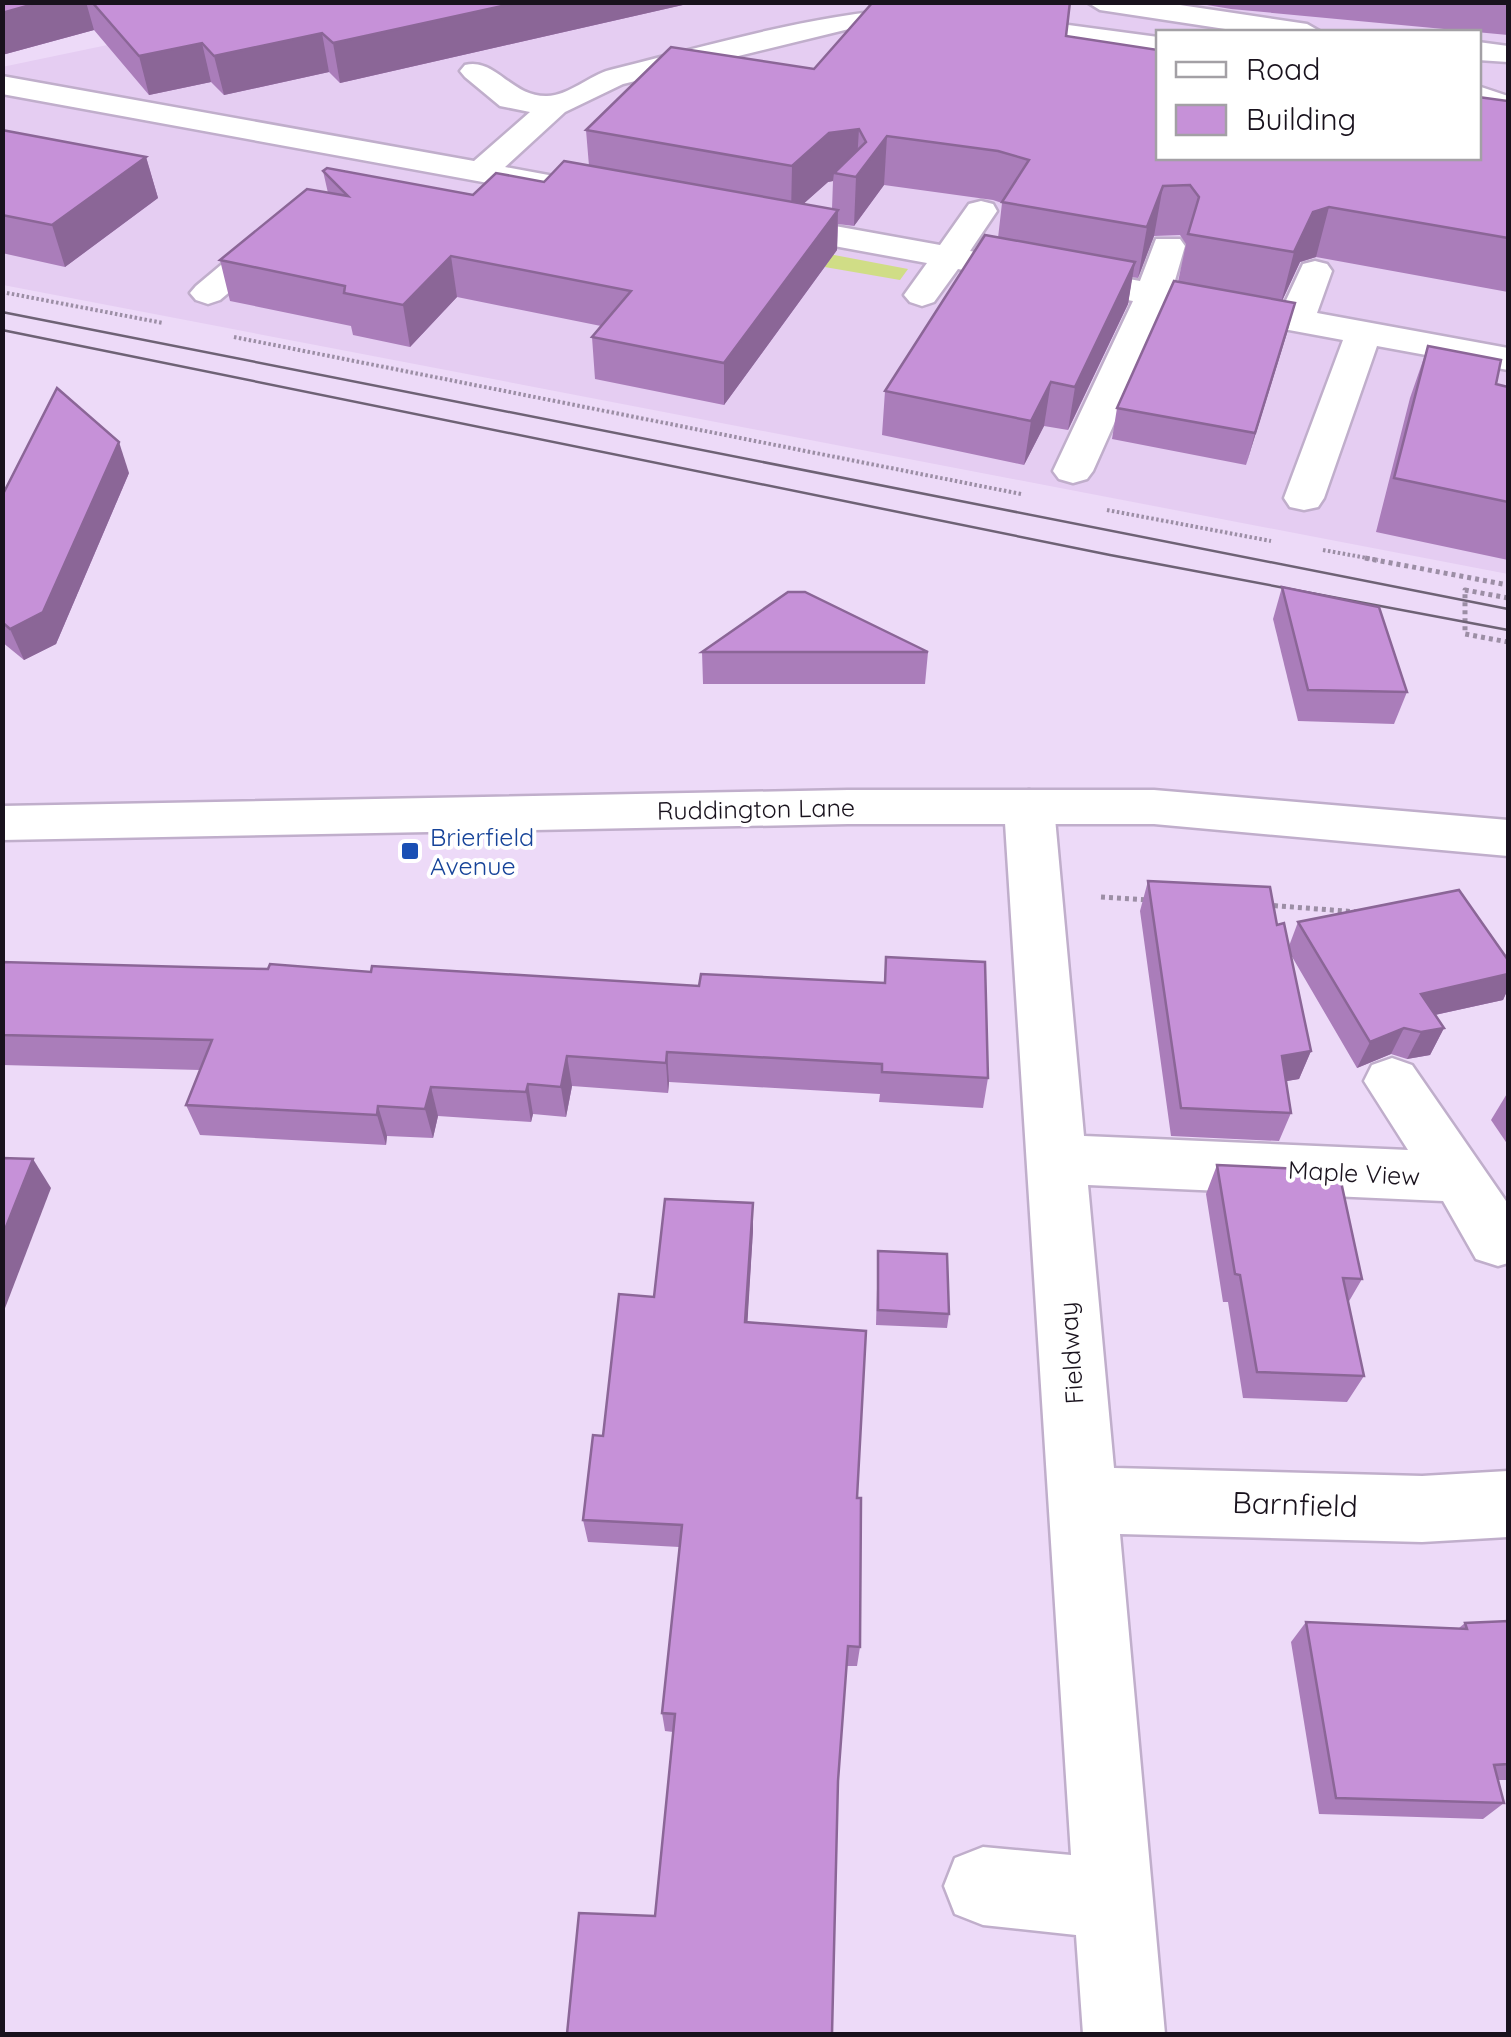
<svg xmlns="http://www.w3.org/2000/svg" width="1511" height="2037" font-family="Quicksand,sans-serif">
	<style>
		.built { fill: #e5cdf2; fill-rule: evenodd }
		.green { fill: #d0dd86 }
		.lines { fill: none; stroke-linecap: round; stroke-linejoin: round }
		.minor-casing { stroke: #c0aecb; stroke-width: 5 }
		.major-casing { stroke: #c0aecb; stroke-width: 5 }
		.path-far1 { stroke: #9c8ea5; stroke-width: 4; stroke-dasharray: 2.5 2.5; stroke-linecap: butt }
		.path { stroke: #9c8ea5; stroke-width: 5; stroke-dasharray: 4 4; stroke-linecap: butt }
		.minor { fill: #fff; fill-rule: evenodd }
		.major { fill: #fff; fill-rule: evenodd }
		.tram { stroke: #6e6275; stroke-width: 2.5 }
		.wall { fill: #aa7dba; fill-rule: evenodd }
		.shaded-wall { fill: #8b6697 }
		.building { fill: #c691d8; stroke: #8b6697; stroke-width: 2.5 }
		.transit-dot { fill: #1a4fb4; stroke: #fff; stroke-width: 4 }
		.labels { text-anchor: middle; stroke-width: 8; stroke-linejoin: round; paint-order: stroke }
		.street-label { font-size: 25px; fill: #19121d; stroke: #fff }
		.transit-label { font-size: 25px; fill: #164399; stroke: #fff; text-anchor: start }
		.near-street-label { font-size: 30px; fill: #19121d; stroke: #fff }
	</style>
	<rect width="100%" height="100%" fill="#eddaf8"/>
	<path class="built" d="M313,2L1508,3V574L3,285L2,67ZM1158,32H1478V158H1158Z"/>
	<path class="green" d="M792,247L908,269L900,280L784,260Z"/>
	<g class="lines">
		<g class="minor-casing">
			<g id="minor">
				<path d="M1087,2H1160L1307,24L1321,32H1245L1100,10Z"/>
				<path d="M912,8L964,11L1158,37V54L964,27L912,24L853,28L623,84L565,112L505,167L581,181L586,188L581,195L570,198L2,94V76L474,161L530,112L500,106L465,77L460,71L465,65C495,57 511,97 547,96C568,96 590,75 610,70C710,45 810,15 912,8Z"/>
				<path d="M1478,42L1508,46V62L1478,60Z"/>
				<path d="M1478,86L1508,96V115L1478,105Z"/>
				<path d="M981,201L993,204L997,211L970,251L1140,281L1156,239H1180L1185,246L1173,287L1283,307L1303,264L1315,261L1327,264L1332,271L1317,313L1508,348V370L1377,346L1324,498L1318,507L1304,510L1290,507L1284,498L1343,340L1166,307L1093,471L1087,479L1073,483L1059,479L1053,471L1133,301L958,269L934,302L922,306L910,302L904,295L927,263L763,233L751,230L746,223L751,216L763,213L940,245L969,204Z"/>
				<path d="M283,220L295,223L300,230L295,237L220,300L208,304L196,300L190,293L196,286L271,223Z"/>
				<path d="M1029,790L1046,795L1054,807L1084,1136L1408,1150L1364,1081L1372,1065L1392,1058L1412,1065L1508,1204V1263L1498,1266L1476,1259L1443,1201L1088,1185L1114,1468L1422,1476L1508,1471V1537L1422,1542L1120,1534L1165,2034H1083L1076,1935L983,1925L955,1914L944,1886L955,1858L983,1847L1071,1855L1004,807L1012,795Z"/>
			</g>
		</g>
		<g class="major-casing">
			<path id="major" d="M848,790H1154L1508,820V856L1154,824H848L2,840V806Z"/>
		</g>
		<g class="path-far1">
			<path d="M2,292L163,323"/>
			<path d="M234,337L1021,494"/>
			<path d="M1107,510L1271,541"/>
			<path d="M1323,550L1378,560"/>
		</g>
		<g class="path">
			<path d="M1365,558L1508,585"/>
			<path d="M1508,598L1465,590V634L1508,642"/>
			<path d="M1101,897L1149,900"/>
			<path d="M1266,905L1358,912"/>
		</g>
		<use href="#minor" class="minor"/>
		<use href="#major" class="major"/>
		<g class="tram">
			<path d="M2,312L1508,609"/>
			<path d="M2,330L1110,555L1508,630"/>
		</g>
	</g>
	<g class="wall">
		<path d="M2,2H696L340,83L329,72L224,95L211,82L149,95L94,30L2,55Z"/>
		<path d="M1189,2H1508V35L1231,9Z"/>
		<path d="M1066,36L1508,101V292L1316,257L1300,262L1282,301L1295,303L1246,465L1112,439L1117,408L1178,282L1186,244L1180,235L1154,236L1138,278L1132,277L1128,304L1068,430L1044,426L1024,465L882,435L885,391L998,238L1002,203L993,200L884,185L854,226L838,224L837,250L724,405L595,379L592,337L601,326L457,297L410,347L353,335L351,326L230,301L220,260L328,193L323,171L473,195L544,182L589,166L586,130L814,69ZM833,181L832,209L803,204L828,182Z"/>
		<path d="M2,130L146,157L158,198L65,267L2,253Z"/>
		<path d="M1428,346L1496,384L1508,387V560L1376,532L1410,398Z"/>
		<path d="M129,473L56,644L24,660L2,642V496Z"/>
		<path d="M1282,587L1407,692L1394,724L1298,721L1273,619Z"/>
		<path d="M702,652H928L925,684H703Z"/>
		<path d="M1148,881L1277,925L1289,946L1298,922L1508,960V989L1503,1000L1435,1015L1444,1028L1430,1055L1407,1059L1391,1054L1357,1068L1291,955L1311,1051L1299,1079L1286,1081L1291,1113L1279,1141L1171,1136L1140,911Z"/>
		<path d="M886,957L988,1078L983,1108L879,1102L880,1094L669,1082L668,1093L572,1086L566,1117L533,1114L531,1122L438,1116L433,1138L387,1136L386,1145L200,1135L186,1105L200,1070L2,1065V962L371,972L699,986L884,983Z"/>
		<path d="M1508,1092V1145L1491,1120Z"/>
		<path d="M1217,1165L1302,1176L1362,1279L1348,1303L1364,1376L1347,1402L1243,1398L1228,1302H1223L1206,1194Z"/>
		<path d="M753,1203V1230L747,1322L857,1498L860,1647L857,1666H846L655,1916L673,1732L665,1731L662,1713L679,1547L588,1542L583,1520L603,1436L654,1297Z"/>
		<path d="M878,1251L949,1314L947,1328L876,1325Z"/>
		<path d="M1508,1621V1780H1498L1504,1803L1483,1819L1319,1814L1291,1642L1306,1622L1459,1628L1465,1623Z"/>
	</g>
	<g class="shaded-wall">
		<path d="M41,2H86L94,30L2,55V13Z"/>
		<path d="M521,2H696L340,83L333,43Z"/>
		<path d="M322,33L329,72L224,95L214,56Z"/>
		<path d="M202,43L211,82L149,95L139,56Z"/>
		<path d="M859,129L856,177L834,173L833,181L828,182L791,215L792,166L829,133Z"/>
		<path d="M887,136L884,185L854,226L856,177Z"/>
		<path d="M146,157L158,198L65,267L52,225Z"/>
		<path d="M1163,186L1154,236L1138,278L1147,227Z"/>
		<path d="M1329,207L1316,257L1300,262L1281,303L1294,252L1313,212Z"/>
		<path d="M838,210L837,250L724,405V363Z"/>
		<path d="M451,256L457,297L410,347L403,305Z"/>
		<path d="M1135,262L1128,304L1068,430L1075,387Z"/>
		<path d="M1295,303L1287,333L1246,465L1255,433Z"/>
		<path d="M1051,382L1044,426L1024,465L1031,421Z"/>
		<path d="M119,442L129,473L56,644L24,660L10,629Z"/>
		<path d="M1508,974V989L1503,1000L1407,1021L1421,994Z"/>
		<path d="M1404,1028L1391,1054L1357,1068L1370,1042Z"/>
		<path d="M1444,1028L1430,1055L1407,1059L1421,1032Z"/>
		<path d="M1311,1051L1299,1079L1270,1084L1282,1056Z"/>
		<path d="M667,1052L669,1082L668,1093L666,1063Z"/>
		<path d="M567,1056L572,1086L566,1117L561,1087Z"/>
		<path d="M528,1084L533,1114L531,1122L526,1092Z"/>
		<path d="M431,1087L438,1116L433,1138L425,1109Z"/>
		<path d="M378,1106L387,1136L386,1145L377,1115Z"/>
		<path d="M33,1159L51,1188L2,1316V1237Z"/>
		<path d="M753,1203V1230L746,1347L745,1322Z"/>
	</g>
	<g class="building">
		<path d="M2,2H41L2,13Z"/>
		<path d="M92,2H521L333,43L322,33L214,56L202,43L139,56Z"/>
		<path d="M873,2H1070L1066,36L1158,50V158H1478V97L1508,101V238L1329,207L1313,212L1294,252L1188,234L1199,197L1190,185L1163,186L1147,227L1002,202L1029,160L998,151L887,136L856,177L834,173L866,142L859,129L829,133L792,166L586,130L671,47L814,69Z"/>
		<path d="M2,130L146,157L52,225L2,215Z"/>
		<path d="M564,161L838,210L724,363L592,337L631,291L451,256L403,305L344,293L345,286L220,260L307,189L348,196L323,171L327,168L473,195L496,173L544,182Z"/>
		<path d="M985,235L1135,262L1075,387L1051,382L1031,421L885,391Z"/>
		<path d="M1174,281L1295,303L1255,433L1117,408Z"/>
		<path d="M1428,346L1501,360L1496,384L1508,387V502L1394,478Z"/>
		<path d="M57,388L119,442L43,612L10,629L2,622V496Z"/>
		<path d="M1282,587L1379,607L1407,692L1308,690Z"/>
		<path d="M788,592H805L928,652H702Z"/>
		<path d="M1148,881L1270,887L1277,925L1284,923L1311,1051L1282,1056L1291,1113L1181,1108Z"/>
		<path d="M1459,890L1508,960V974L1421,994L1444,1028L1421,1032L1404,1028L1370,1042L1298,922Z"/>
		<path d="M886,957L985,962L988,1078L882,1072V1064L667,1052L666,1063L567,1056L561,1087L528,1084L526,1092L431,1087L425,1109L378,1106L377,1115L186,1105L212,1040L2,1035V962L268,969L270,964L371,972L372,966L699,986L701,974L885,983Z"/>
		<path d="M2,1158L33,1159L2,1237Z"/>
		<path d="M1217,1165L1301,1169L1302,1176L1340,1177L1362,1279L1343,1278L1364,1376L1257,1372L1240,1275L1235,1274Z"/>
		<path d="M665,1199L753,1203L745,1322L866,1331L857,1498H861L860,1647L848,1646L838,1781L832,2034H567L579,1913L655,1916L675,1714L662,1713L682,1525L583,1520L593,1435L603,1436L619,1294L654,1297Z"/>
		<path d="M878,1251L947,1254L949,1314L878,1310Z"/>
		<path d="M1508,1621V1764L1494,1765L1504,1803L1336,1798L1306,1622L1467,1629L1465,1623Z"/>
	</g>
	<rect class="transit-dot" x="400" y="841" width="20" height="20" rx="5"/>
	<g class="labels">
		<g class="street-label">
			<text transform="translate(756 809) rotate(-1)" y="9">Ruddington Lane</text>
			<text transform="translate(1354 1173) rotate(3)" y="9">Maple View</text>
			<text transform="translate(1071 1353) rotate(-94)" y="9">Fieldway</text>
		</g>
		<g class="transit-label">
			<text x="430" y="846">Brierfield<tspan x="430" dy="29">Avenue</tspan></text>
		</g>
		<g class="near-street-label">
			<text transform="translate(1295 1505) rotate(2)" y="10">Barnfield</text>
		</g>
	</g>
	<rect width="1511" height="2037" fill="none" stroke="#19121d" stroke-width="10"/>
	<rect x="1156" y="30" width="325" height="130" fill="#ffffff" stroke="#a3a0a5" stroke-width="2.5"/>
	<rect x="1176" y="62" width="50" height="15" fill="#ffffff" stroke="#a3a0a5" stroke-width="2.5"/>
	<text x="1246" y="80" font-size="30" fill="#19121d">Road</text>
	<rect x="1176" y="105" width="50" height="30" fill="#c691d8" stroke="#a3a0a5" stroke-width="2.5"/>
	<text x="1246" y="130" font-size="30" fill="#19121d">Building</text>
</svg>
